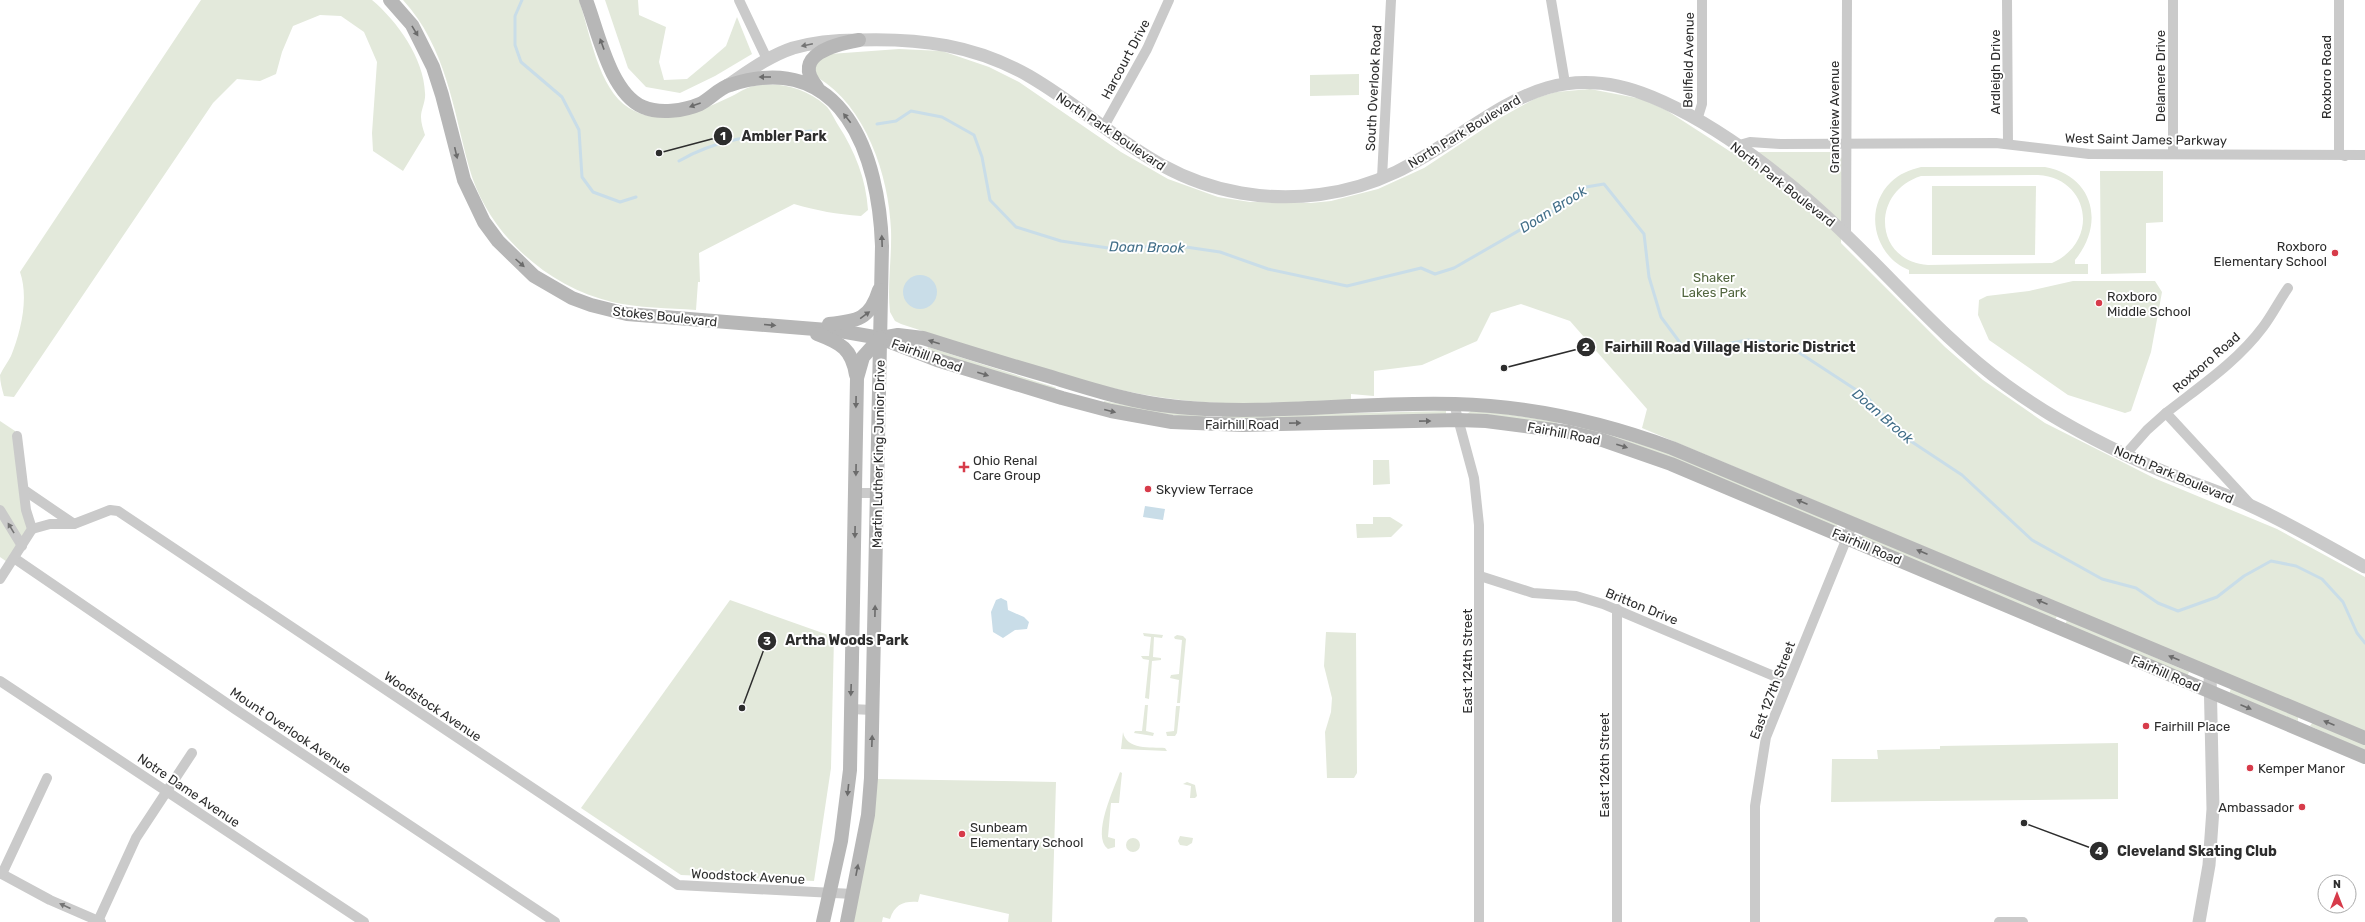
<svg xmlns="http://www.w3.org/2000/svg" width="2365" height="922" font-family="Rubik,sans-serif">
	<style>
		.green { fill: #e3e9db; fill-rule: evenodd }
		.water { fill: #c9dde8 }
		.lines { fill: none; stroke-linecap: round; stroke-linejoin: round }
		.stream { stroke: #c9dde8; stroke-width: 3 }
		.minor { stroke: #cacaca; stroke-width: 10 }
		.tertiary { stroke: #cacaca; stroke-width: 13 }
		.secondary { stroke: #b7b7b7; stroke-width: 14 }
		.oneway { fill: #6b6b6b }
		.oneway2 { fill: #747474 }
		.poi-dot { fill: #d73b4a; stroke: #fff; stroke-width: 1.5 }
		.labels { text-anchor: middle; stroke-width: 4; stroke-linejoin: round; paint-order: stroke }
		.street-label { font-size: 13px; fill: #2d2d2d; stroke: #fff }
		.poi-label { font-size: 13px; fill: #2d2d2d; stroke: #fff; text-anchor: start }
		.park-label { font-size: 13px; fill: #51653e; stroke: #fff }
		.water-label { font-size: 14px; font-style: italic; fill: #416e88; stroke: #fff }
		.leader { fill: none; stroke: #2d2d2d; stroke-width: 1.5 }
		.callout-dot { fill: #2d2d2d; stroke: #fff; stroke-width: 1.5 }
		.mark-label { font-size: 12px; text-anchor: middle; font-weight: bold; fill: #fff }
		.callout-label { font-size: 14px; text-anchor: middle; font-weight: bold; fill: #2d2d2d; stroke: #fff; stroke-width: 4; stroke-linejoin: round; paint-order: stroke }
	</style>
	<rect width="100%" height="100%" fill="#fff"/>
	<g class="green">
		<path d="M201,0H372C397,21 424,58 425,93C426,101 421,109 421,117C421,123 423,129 425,135L403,171L373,151L372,133L377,62L364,32L341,16L320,15L293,26L282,52L276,74L260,81L237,79L213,103L14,397L4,396C2,389 0,382 0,375C3,368 8,362 11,356C21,331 29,298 20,272Z"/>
		<path d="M403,0H579C590,32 598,89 629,108C662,128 698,112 730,97C737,94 746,87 754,86C779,81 806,88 825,105C831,110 834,119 838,125C855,151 866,179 868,210L861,216C836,214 818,211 794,204L699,253L700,282H698L696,310C668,308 639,308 612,302C546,286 487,233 469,167C453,108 446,47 403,0Z"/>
		<path d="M605,0H638L639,15L666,27L659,62L664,80L687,79L705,64L726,46L737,17L752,54L715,76L680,93L646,87L628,68Z"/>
		<path d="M899,49L942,51L989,67L1019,82L1121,152L1168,179L1218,197L1250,202L1311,203L1331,201L1378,189L1424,168L1500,118L1536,98L1556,92L1590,89L1642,99L1666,110L1731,152H1835L1842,158V162L1841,243L1945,347L1983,380L2045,423L2154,478L2277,529L2365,577V732L1642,428L1647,409L1570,321L1521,304L1491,313L1477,341L1422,365L1374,371V396L1351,394V400C1295,401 1237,407 1181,400C1085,389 993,353 901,324L895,321L890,312C887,286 892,257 891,230C889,176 866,106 817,77L814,63L830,54Z"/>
		<path d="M1359,74V95L1310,96V75Z"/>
		<path d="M1921,167H2045C2094,176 2105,224 2075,260V264H2088V274H1909V270C1874,256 1863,209 1891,182C1899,174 1909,170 1921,167ZM1921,176L2038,175C2090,178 2100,242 2052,263L1928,265C1874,261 1870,192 1921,176Z"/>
		<path d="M2100,171H2163V222L2146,223V273L2101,274Z"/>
		<path d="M1932,186H2036L2035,255H1932Z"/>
		<path d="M2073,281H2155L2162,292L2151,352L2131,411L2125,413L2068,395L1989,340L1978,315L1979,300L1987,296L2029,291Z"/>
		<path d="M928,347L1054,387L1056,388L1055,390L927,350Z"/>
		<path d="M1104,401L1153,410L1206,415V420L1103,405Z"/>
		<path d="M1446,411V415L1222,421V416Z"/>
		<path d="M1471,411L1506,414L1557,422V424L1467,414Z"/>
		<path d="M0,421L15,431L32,529L10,564L0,557Z"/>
		<path d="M1569,423L1674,454L1838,524L1836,527Z"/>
		<path d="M1373,460H1389L1390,484L1373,485Z"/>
		<path d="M1373,517H1390L1403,525L1391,537L1357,538L1356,524H1373Z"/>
		<path d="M1863,534L2057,616L2055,620L1861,538Z"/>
		<path d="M730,600L834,637L831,768L814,881L681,875L581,808Z"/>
		<path d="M2067,620L2189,672L2187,677L2065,625Z"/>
		<path d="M1326,632L1356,633L1357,773L1354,778H1327L1325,732L1331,712L1332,698L1324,666Z"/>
		<path d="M1143,633L1163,635L1162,638L1154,637L1153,657L1161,658V660L1152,661L1149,699L1145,698L1149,660L1143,659L1141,656H1149L1151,637L1144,636Z"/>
		<path d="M1177,635L1183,636L1186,639L1180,703H1177L1179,680L1170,678L1171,675L1179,674L1182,640L1175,639L1174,637Z"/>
		<path d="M2231,688L2298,716V721L2229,695Z"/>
		<path d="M1145,705H1148L1146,731L1154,733L1153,736L1134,733L1135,731H1142Z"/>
		<path d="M1176,706H1180L1177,733L1175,736H1167L1166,732L1174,731Z"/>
		<path d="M2313,722L2365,743V751L2310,726Z"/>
		<path d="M1123,732C1126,750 1151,747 1165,748L1167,751L1121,749Z"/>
		<path d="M2118,743V799L1831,802L1832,759H1878L1877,750L1940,749V746Z"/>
		<path d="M1120,772L1122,773L1119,803H1111L1108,837L1115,839V847L1108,849C1091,836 1114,789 1120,772Z"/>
		<path d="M877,779L1056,782L1052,922H1008L1009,914L920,894L918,902C904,901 895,904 890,919L883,917L882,922H853Z"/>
		<path d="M1187,782L1195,785L1197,796L1195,798H1190L1191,786L1183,784Z"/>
		<path d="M1180,836L1193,838L1192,843L1187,846L1180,845L1178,841Z"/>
		<circle cx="1133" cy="845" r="7"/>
	</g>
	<g class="water">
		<circle cx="920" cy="292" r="17"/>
		<path d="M1145,506L1165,509L1163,520L1143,517Z"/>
		<path d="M1001,598L1007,601L1008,610L1024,617L1029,622L1027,629L1015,630L1003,638L993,632L991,612L996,600Z"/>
	</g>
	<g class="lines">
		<g class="stream">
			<path d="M522,0L515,16V45L521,62L562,97L579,130L582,177L593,192L620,202L636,197"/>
			<path d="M877,124L896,121L911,111L942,117L974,135L982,157L990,200L1016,227L1061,241L1115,249L1172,245L1220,252L1268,269L1347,286L1421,268L1435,274L1454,268L1558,208L1586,187L1604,184L1644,234L1649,277L1661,317L1681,344L1709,347L1748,340L1786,344L1867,397L1900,434L1962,475L2032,540L2102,579L2136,588L2158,603L2178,611L2217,597L2244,576L2271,561L2296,566L2322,579L2343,602L2357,633L2365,643"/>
			<path d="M679,161C722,136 763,135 811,131"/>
		</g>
		<g class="minor">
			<path d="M739,0L767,59"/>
			<path d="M1551,0L1565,83"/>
			<path d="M2007,0L2008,144"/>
			<path d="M2173,0V152"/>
			<path d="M2339,0V154L2345,156"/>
			<path d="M1697,120L1702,104V0"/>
			<path d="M1103,128L1147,49L1169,0"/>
			<path d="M1736,146L1750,142L1780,144L1996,143L2089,154L2365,155"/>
			<path d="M1382,178L1391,0"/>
			<path d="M1846,234L1847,0"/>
			<path d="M1454,404L1474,478L1479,525V922"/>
			<path d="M2166,413C2199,387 2237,362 2263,327C2272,315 2279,301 2288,288"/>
			<path d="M2125,455L2147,430L2166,413L2251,505"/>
			<path d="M24,490L74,524L110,510L118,511L678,885L853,894"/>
			<path d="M855,493H877"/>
			<path d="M0,510L22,546"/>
			<path d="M32,529L50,524H74"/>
			<path d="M14,558L235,709L555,922"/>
			<path d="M1480,576L1533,593L1576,596L1603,604L1788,682"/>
			<path d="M0,579L32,529L26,510L17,436"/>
			<path d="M0,681L364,922"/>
			<path d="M850,709L873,710"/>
			<path d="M0,873L50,900L101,922"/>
			<path d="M2,874L47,778"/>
			<path d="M98,921L136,838L192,753"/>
			<path d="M1617,922V609"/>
			<path d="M1755,922V806L1766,737L1853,523"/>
			<path d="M1999,922H2023"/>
		</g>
		<g class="tertiary">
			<path d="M728,85C749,71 769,56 793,48C814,42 836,40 858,40C920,38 975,45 1029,76C1103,119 1151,178 1241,193C1293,202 1348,195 1396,172C1488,127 1540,50 1652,97C1720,125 1797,186 1849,238C1901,288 1948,343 2006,385C2054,420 2108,448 2162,471C2191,483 2221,492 2249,505C2289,523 2327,546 2365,567"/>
			<path d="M2199,922L2209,865L2213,809L2210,673"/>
		</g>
		<g class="secondary">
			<path d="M390,0L412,25L433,67L442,95L464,180L484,222L498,241L534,276L572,298L591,305L627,314L840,331L880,338L937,360L1062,398L1111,411L1172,422L1243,425L1458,420L1486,421L1569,432L1602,440L1671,464L2365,757"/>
			<path d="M586,0C598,31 610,93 643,107C659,114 684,111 700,104C710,99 719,88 730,85C843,48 879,156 882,246L871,778L868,815L847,922"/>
			<path d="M817,87C790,55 836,44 859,40"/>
			<path d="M829,324C858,321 870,319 879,290"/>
			<path d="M817,334C841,343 852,349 856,375"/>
			<path d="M881,338L898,335L923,338C964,351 1006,364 1048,376C1091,389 1133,403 1178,407C1270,416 1363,401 1455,404C1529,406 1602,422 1672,448L2365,738"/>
			<path d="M823,922L841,841L850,770L857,378L863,357L880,338"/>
		</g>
	</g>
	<defs><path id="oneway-solid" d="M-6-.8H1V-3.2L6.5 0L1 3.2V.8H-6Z"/></defs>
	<g class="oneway">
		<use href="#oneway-solid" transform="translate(415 31) rotate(59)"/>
		<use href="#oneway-solid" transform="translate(602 44) rotate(-110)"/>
		<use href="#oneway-solid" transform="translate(765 77) rotate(180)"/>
		<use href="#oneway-solid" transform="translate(695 105) rotate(160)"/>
		<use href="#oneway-solid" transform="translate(847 118) rotate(-128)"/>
		<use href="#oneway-solid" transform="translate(456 153) rotate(77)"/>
		<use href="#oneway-solid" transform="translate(882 241) rotate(-92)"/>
		<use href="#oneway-solid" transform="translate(520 263) rotate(42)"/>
		<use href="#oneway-solid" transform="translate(865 315) rotate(-36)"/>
		<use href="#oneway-solid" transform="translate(770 325) rotate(5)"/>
		<use href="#oneway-solid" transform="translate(934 342) rotate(-163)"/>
		<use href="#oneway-solid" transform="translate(983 374) rotate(17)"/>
		<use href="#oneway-solid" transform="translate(856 402) rotate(91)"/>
		<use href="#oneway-solid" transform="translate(1110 411) rotate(14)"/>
		<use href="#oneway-solid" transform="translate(1425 421) rotate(-1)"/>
		<use href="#oneway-solid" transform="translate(1295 423) rotate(-1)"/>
		<use href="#oneway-solid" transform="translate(1622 446) rotate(17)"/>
		<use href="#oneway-solid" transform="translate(856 470) rotate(91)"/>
		<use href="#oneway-solid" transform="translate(1802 502) rotate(-157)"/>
		<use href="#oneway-solid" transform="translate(855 532) rotate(91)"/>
		<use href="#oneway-solid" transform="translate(1922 552) rotate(-157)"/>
		<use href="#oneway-solid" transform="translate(2042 602) rotate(-157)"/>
		<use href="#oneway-solid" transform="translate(875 611) rotate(-89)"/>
		<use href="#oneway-solid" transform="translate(2174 658) rotate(-157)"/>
		<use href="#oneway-solid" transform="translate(851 690) rotate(92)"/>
		<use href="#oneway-solid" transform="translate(2246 707) rotate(23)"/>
		<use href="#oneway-solid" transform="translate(2329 723) rotate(-157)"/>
		<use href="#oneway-solid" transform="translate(872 741) rotate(-88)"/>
		<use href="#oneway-solid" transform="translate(848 790) rotate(96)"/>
		<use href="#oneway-solid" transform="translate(857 870) rotate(-79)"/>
	</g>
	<g class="oneway2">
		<use href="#oneway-solid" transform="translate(807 45) rotate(168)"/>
		<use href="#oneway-solid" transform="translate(11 528) rotate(-121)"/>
		<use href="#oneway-solid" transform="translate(65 906) rotate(-156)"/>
	</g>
	<g class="poi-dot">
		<circle cx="2335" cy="253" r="4"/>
		<circle cx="2099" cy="303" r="4"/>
		<path d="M962 461h4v4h4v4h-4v4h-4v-4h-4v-4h4z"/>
		<circle cx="1148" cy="489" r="4"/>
		<circle cx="2146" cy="726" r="4"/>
		<circle cx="2250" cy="768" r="4"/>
		<circle cx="2302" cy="807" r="4"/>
		<circle cx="962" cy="834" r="4"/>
	</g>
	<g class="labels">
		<g class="street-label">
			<text transform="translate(1125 59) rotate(-62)" y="5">Harcourt Drive</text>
			<text transform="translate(1688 60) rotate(-89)" y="5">Bellfield Avenue</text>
			<text transform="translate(1995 72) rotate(-90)" y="5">Ardleigh Drive</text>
			<text transform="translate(2160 76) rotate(-90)" y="5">Delamere Drive</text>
			<text transform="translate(2326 77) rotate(-90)" y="5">Roxboro Road</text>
			<text transform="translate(1373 88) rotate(-87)" y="5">South Overlook Road</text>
			<text transform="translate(1834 117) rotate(-90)" y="5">Grandview Avenue</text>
			<text transform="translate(1111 131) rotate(34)" y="5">North Park Boulevard</text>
			<text transform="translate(1464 131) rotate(-31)" y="5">North Park Boulevard</text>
			<text transform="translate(2146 139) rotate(1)" y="5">West Saint James Parkway</text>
			<text transform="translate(1783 184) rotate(38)" y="5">North Park Boulevard</text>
			<text transform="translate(665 316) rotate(6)" y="5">Stokes Boulevard</text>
			<text transform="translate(927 355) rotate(20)" y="5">Fairhill Road</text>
			<text transform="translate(2206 362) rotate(-41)" y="5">Roxboro Road</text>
			<text x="1242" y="429">Fairhill Road</text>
			<text transform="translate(1564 433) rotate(11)" y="5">Fairhill Road</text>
			<text transform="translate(878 454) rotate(-89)" y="5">Martin Luther King Junior Drive</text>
			<text transform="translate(2174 474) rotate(23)" y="5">North Park Boulevard</text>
			<text transform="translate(1867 546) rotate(23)" y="5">Fairhill Road</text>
			<text transform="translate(1642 606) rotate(22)" y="5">Britton Drive</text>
			<text transform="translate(1467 661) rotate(-90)" y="5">East 124th Street</text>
			<text transform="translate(2166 673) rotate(23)" y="5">Fairhill Road</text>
			<text transform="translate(1772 690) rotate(-69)" y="5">East 127th Street</text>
			<text transform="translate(433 706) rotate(34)" y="5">Woodstock Avenue</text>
			<text transform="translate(291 730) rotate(34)" y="5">Mount Overlook Avenue</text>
			<text transform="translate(1604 765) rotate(-90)" y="5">East 126th Street</text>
			<text transform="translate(189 790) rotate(34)" y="5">Notre Dame Avenue</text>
			<text transform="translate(748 876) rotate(3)" y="5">Woodstock Avenue</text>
		</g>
		<g class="poi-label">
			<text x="2327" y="251" text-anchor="end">Roxboro<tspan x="2327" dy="15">Elementary School</tspan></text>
			<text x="2107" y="301">Roxboro<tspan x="2107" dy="15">Middle School</tspan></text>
			<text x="973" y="465">Ohio Renal<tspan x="973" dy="15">Care Group</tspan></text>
			<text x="1156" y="494">Skyview Terrace</text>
			<text x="2154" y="731">Fairhill Place</text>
			<text x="2258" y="773">Kemper Manor</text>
			<text x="2294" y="812" text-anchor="end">Ambassador</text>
			<text x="970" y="832">Sunbeam<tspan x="970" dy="15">Elementary School</tspan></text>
		</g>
		<g class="park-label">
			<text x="1714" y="282">Shaker<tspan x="1714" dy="15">Lakes Park</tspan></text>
		</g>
		<g class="water-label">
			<text transform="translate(1553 209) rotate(-32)" y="5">Doan Brook</text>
			<text transform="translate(1147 247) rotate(1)" y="5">Doan Brook</text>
			<text transform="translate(1883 416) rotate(41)" y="5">Doan Brook</text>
		</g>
	</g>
	<path class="leader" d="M659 153L723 136M1504 368L1586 347M742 708L767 641M2024 823L2099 851"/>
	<g class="callout-dot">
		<circle cx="659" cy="153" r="4"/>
		<circle cx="1504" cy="368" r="4"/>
		<circle cx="742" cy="708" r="4"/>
		<circle cx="2024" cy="823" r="4"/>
		<circle cx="723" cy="136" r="10"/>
		<circle cx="1586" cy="347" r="10"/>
		<circle cx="767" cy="641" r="10"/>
		<circle cx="2099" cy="851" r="10"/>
	</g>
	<g class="mark-label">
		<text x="723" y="140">1</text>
		<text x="1586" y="351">2</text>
		<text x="767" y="645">3</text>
		<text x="2099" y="855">4</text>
	</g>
	<g class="callout-label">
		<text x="784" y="141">Ambler Park</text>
		<text x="1730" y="352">Fairhill Road Village Historic District</text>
		<text x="847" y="645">Artha Woods Park</text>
		<text x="2197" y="856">Cleveland Skating Club</text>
	</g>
	<g transform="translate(2337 894)"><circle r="19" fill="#ffffff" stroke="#ababab"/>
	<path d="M0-3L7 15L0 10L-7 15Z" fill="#d73b4a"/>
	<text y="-6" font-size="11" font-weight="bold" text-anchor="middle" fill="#2d2d2d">N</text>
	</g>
</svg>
